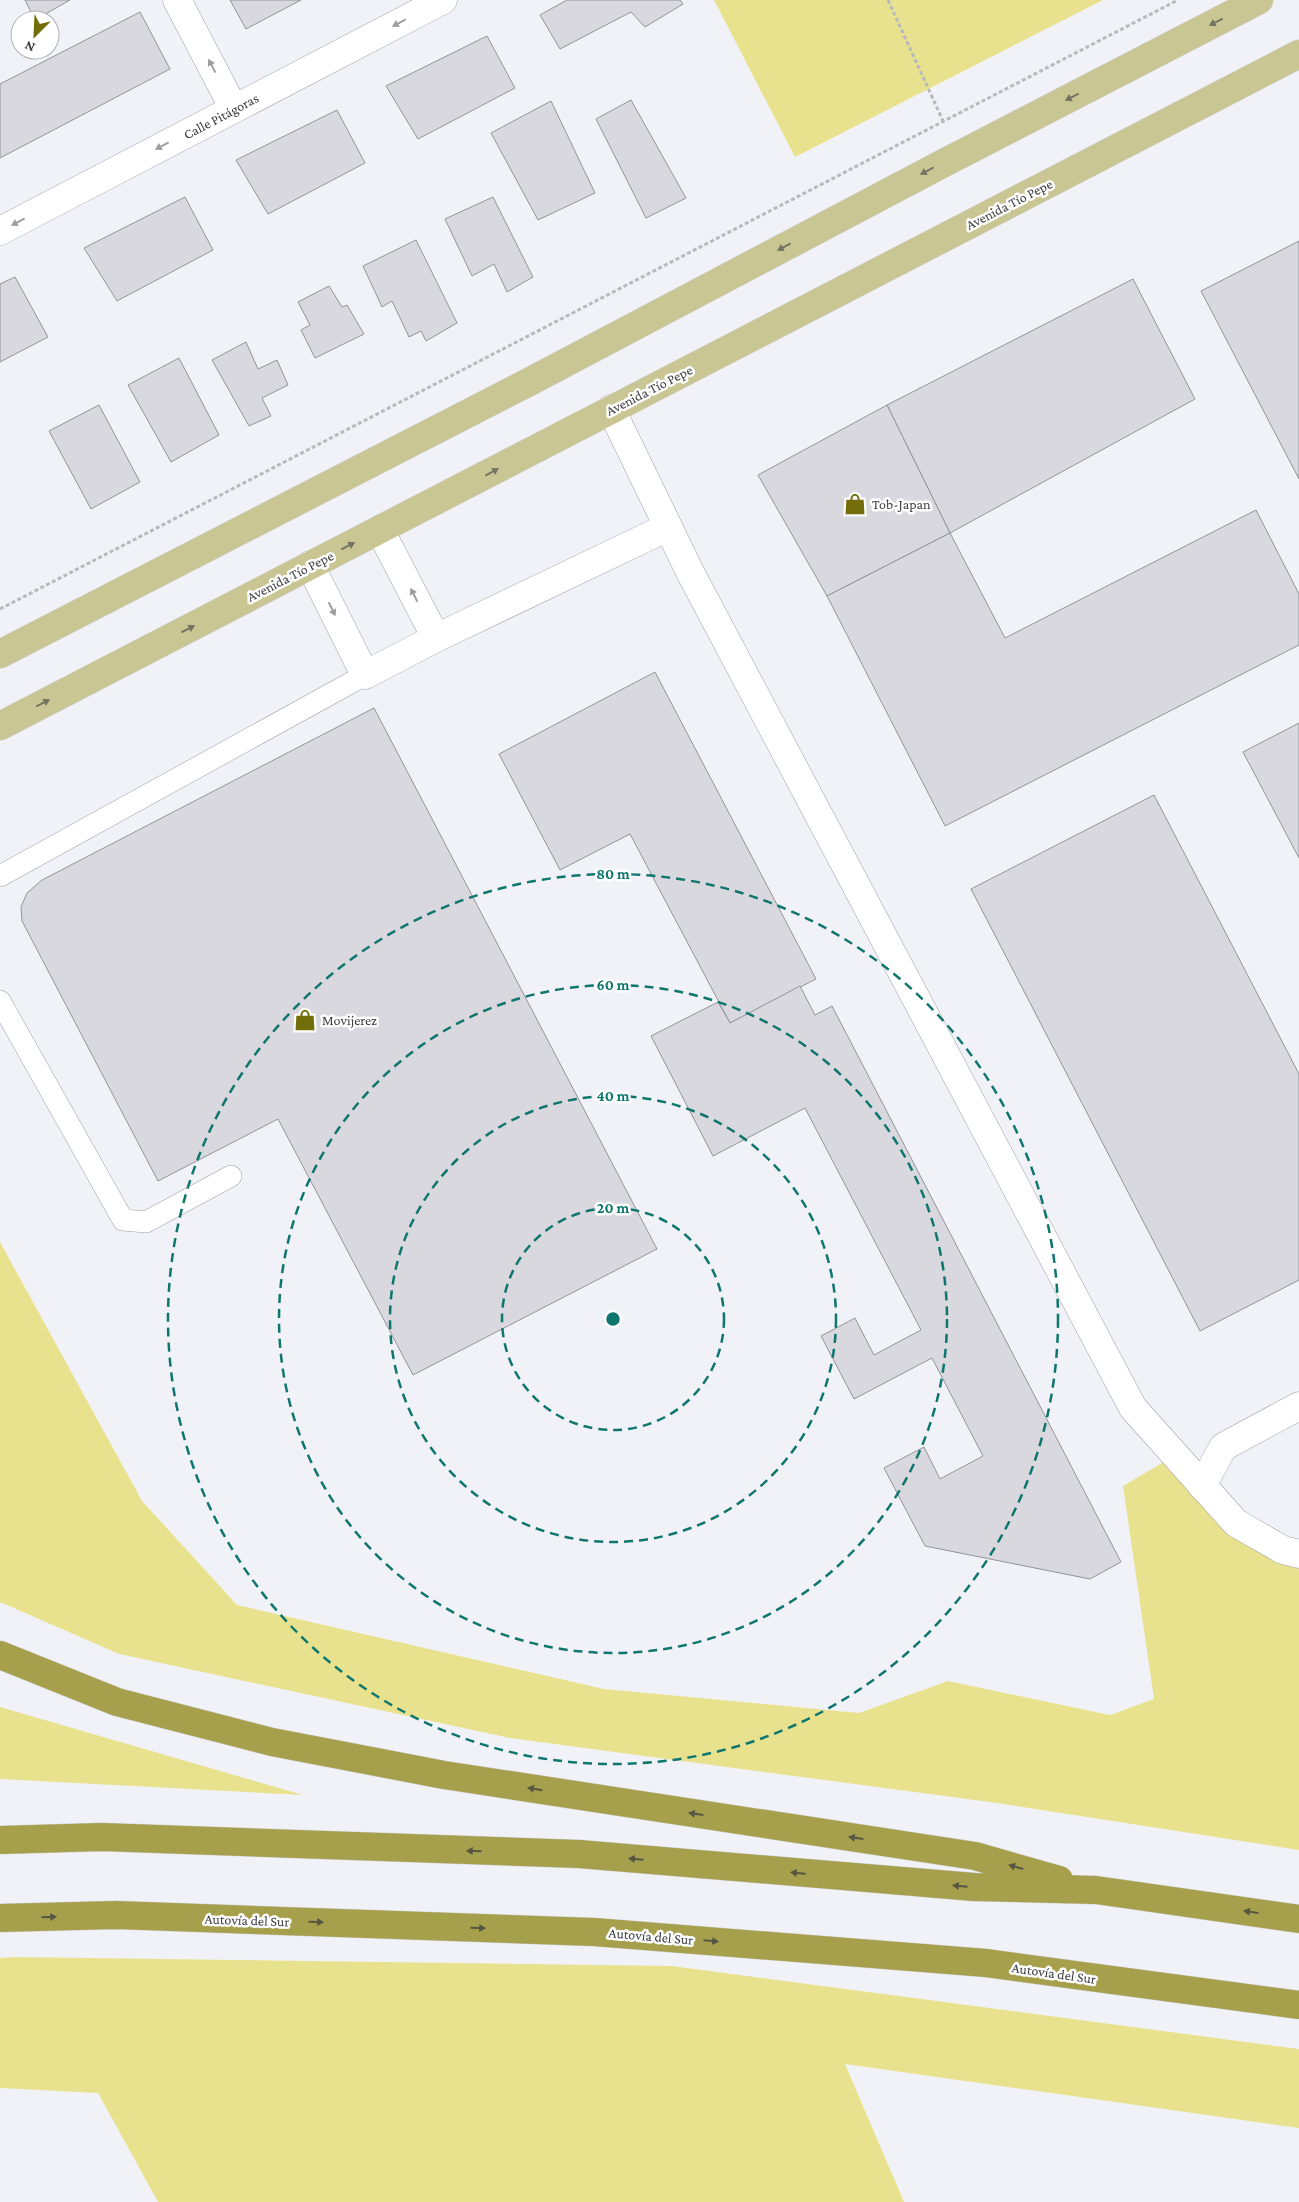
<svg xmlns="http://www.w3.org/2000/svg" width="1299" height="2202" font-family="'Crimson Pro',serif">
	<style>
		.green { fill: #e8e28f }
		.building { fill: #d8d8de; stroke: #939499 }
		.lines { fill: none; stroke-linecap: round; stroke-linejoin: round }
		.service-casing { stroke: #a1a1a6; stroke-width: 22 }
		.minor-casing { stroke: #a1a1a6; stroke-width: 29 }
		.primary-casing { stroke: #d0d0d1; stroke-width: 29 }
		.motorway-casing { stroke: #d0d0d1; stroke-width: 29 }
		.path { stroke: #b8b9bd; stroke-width: 3; stroke-dasharray: 4 2.5; stroke-linecap: butt }
		.service { stroke: #fff; stroke-width: 21 }
		.minor { stroke: #fff; stroke-width: 28 }
		.primary { stroke: #cac694; stroke-width: 28 }
		.motorway { stroke: #a6a04d; stroke-width: 28 }
		.oneway { fill: #757461 }
		.oneway2 { fill: #9e9e9f }
		.oneway3 { fill: #565642 }
		.ring { fill: none; stroke: #0f766e; stroke-width: 2.5; stroke-dasharray: 9 6 }
		.labels { text-anchor: middle; stroke-width: 5; stroke-linejoin: round; paint-order: stroke }
		.street-label { font-size: 14px; fill: #3c3d3f; stroke: #fff }
		.poi-label { font-size: 14px; fill: #3c3d3f; stroke: #fff; text-anchor: start }
		.centre { fill: #0f766e; stroke: #fff; stroke-width: 2.5 }
		.ring-label { font-size: 15px; text-anchor: middle; font-weight: bold; fill: #0f766e; stroke: #fff; stroke-width: 5; stroke-linejoin: round; paint-order: stroke }
	</style>
	<rect width="100%" height="100%" fill="#f1f2f7"/>
	<g class="green">
		<path d="M714,0H1103L795,157Z"/>
		<path d="M0,1242L142,1501L237,1605L604,1689L859,1713L948,1681L1110,1715L1154,1699L1123,1486L1181,1452L1241,1520L1299,1549V1850L997,1803L510,1738L119,1654L0,1602Z"/>
		<path d="M0,1707L303,1795L0,1779Z"/>
		<path d="M14,1957L672,1966L1299,2049V2128L845,2064L904,2202H158L98,2093L0,2088V1958Z"/>
	</g>
	<g class="building">
		<path d="M25,0H70L35,20Z"/>
		<path d="M230,0H301L246,29Z"/>
		<path d="M567,0H680L683,4L645,27L631,12L560,49L540,15Z"/>
		<path d="M140,12L170,69L0,158V84Z"/>
		<path d="M487,36L515,88L418,139L386,86Z"/>
		<path d="M631,100L686,198L646,218L596,119Z"/>
		<path d="M551,101L595,193L538,220L491,133Z"/>
		<path d="M337,110L365,163L268,214L236,160Z"/>
		<path d="M185,197L213,250L117,301L84,248Z"/>
		<path d="M493,197L533,277L507,292L494,264L472,276L445,219Z"/>
		<path d="M416,240L457,323L426,341L421,331L409,337L392,301L382,307L363,266Z"/>
		<path d="M1299,241V479L1201,291Z"/>
		<path d="M15,277L48,337L0,362V284Z"/>
		<path d="M1133,279L1195,399L950,533L887,405Z"/>
		<path d="M329,286L342,307L347,305L364,334L315,358L301,330L310,325L298,302Z"/>
		<path d="M246,342L258,369L277,360L288,385L262,398L271,416L249,426L212,360Z"/>
		<path d="M179,358L219,435L171,462L128,385Z"/>
		<path d="M99,405L140,482L91,509L49,431Z"/>
		<path d="M887,405L950,533L827,596L758,475Z"/>
		<path d="M1256,510L1299,594V645L945,826L827,596L950,533L1005,638Z"/>
		<path d="M655,672L816,979L730,1023L630,834L560,870L499,754Z"/>
		<path d="M374,708L657,1249L413,1375L278,1119L158,1181L22,921L21,907L27,893L42,880Z"/>
		<path d="M1299,723V858L1243,752Z"/>
		<path d="M1154,795L1299,1074V1280L1200,1331L971,889Z"/>
		<path d="M800,986L815,1015L832,1006L1121,1562L1090,1579L925,1546L884,1468L924,1447L940,1479L983,1456L932,1358L854,1399L821,1336L855,1318L874,1355L921,1330L805,1108L713,1156L651,1036L718,1002L730,1023Z"/>
	</g>
	<g class="lines">
		<g class="service-casing">
			<g id="service">
				<path d="M0,876L365,675"/>
				<path d="M0,1001L123,1220L146,1222L231,1176"/>
			</g>
		</g>
		<g class="minor-casing">
			<g id="minor">
				<path d="M177,0L234,109"/>
				<path d="M0,231L443,0"/>
				<path d="M611,409L690,572L1133,1408L1236,1523L1283,1550L1299,1554"/>
				<path d="M380,530L436,638"/>
				<path d="M310,565L365,675L436,638L668,527"/>
				<path d="M1202,1486L1223,1447L1299,1406"/>
			</g>
		</g>
		<g class="primary-casing">
			<g id="primary">
				<path d="M0,654L529,382L940,165L1259,0"/>
				<path d="M0,726L1299,54"/>
			</g>
		</g>
		<g class="motorway-casing">
			<g id="motorway">
				<path d="M0,1655L117,1702L272,1742L444,1775L975,1856L1059,1880"/>
				<path d="M0,1840L102,1837L579,1854L974,1887L1096,1890L1299,1919"/>
				<path d="M0,1918L116,1915L594,1932L986,1963L1299,2005"/>
			</g>
		</g>
		<g class="path">
			<path d="M888,0L943,121"/>
			<path d="M0,609L1178,0"/>
		</g>
		<use href="#service" class="service"/>
		<use href="#minor" class="minor"/>
		<use href="#primary" class="primary"/>
		<use href="#motorway" class="motorway"/>
	</g>
	<defs><path id="oneway-solid" d="M-6-.8H1V-3.2L6.5 0L1 3.2V.8H-6Z" transform="scale(1.25)"/></defs>
	<g class="oneway">
		<use href="#oneway-solid" transform="translate(1216 22) rotate(153)"/>
		<use href="#oneway-solid" transform="translate(1072 97) rotate(153)"/>
		<use href="#oneway-solid" transform="translate(927 171) rotate(152)"/>
		<use href="#oneway-solid" transform="translate(784 247) rotate(152)"/>
		<use href="#oneway-solid" transform="translate(492 472) rotate(-28)"/>
		<use href="#oneway-solid" transform="translate(348 546) rotate(-27)"/>
		<use href="#oneway-solid" transform="translate(188 629) rotate(-27)"/>
		<use href="#oneway-solid" transform="translate(43 703) rotate(-27)"/>
	</g>
	<g class="oneway2">
		<use href="#oneway-solid" transform="translate(399 23) rotate(152)"/>
		<use href="#oneway-solid" transform="translate(212 66) rotate(-118)"/>
		<use href="#oneway-solid" transform="translate(162 146) rotate(152)"/>
		<use href="#oneway-solid" transform="translate(18 222) rotate(152)"/>
		<use href="#oneway-solid" transform="translate(414 595) rotate(-117)"/>
		<use href="#oneway-solid" transform="translate(332 609) rotate(64)"/>
	</g>
	<g class="oneway3">
		<use href="#oneway-solid" transform="translate(535 1789) rotate(-171)"/>
		<use href="#oneway-solid" transform="translate(696 1814) rotate(-172)"/>
		<use href="#oneway-solid" transform="translate(856 1838) rotate(-172)"/>
		<use href="#oneway-solid" transform="translate(474 1851) rotate(-178)"/>
		<use href="#oneway-solid" transform="translate(636 1859) rotate(-175)"/>
		<use href="#oneway-solid" transform="translate(1016 1867) rotate(-164)"/>
		<use href="#oneway-solid" transform="translate(798 1873) rotate(-175)"/>
		<use href="#oneway-solid" transform="translate(960 1886) rotate(-175)"/>
		<use href="#oneway-solid" transform="translate(1251 1912) rotate(-172)"/>
		<use href="#oneway-solid" transform="translate(49 1917) rotate(-2)"/>
		<use href="#oneway-solid" transform="translate(316 1922) rotate(2)"/>
		<use href="#oneway-solid" transform="translate(478 1928) rotate(2)"/>
		<use href="#oneway-solid" transform="translate(711 1941) rotate(5)"/>
	</g>
	<g class="ring">
		<circle cx="613" cy="1319" r="111"/>
		<circle cx="613" cy="1319" r="223"/>
		<circle cx="613" cy="1319" r="334"/>
		<circle cx="613" cy="1319" r="445"/>
	</g>
	<defs>
		<g id="shop-bare" transform="scale(1.725)"><path d="M-5-2.5h2.3a2.7 3.5 0 0 1 5.4 0H5L5.5 6h-11ZM-1.5-2.5h3a1.5 2.3 0 0 0-3 0Z" fill="#746d0b" stroke="#fff" stroke-width="2.5" paint-order="stroke"/></g>
	</defs>
	<g fill-rule="evenodd">
		<use href="#shop-bare" x="855" y="504"/>
		<use href="#shop-bare" x="305" y="1020"/>
	</g>
	<g class="labels">
		<g class="street-label">
			<text transform="translate(221 116) rotate(-28)" y="5">Calle Pitágoras</text>
			<text transform="translate(1009 204) rotate(-27)" y="5">Avenida Tío Pepe</text>
			<text transform="translate(649 390) rotate(-27)" y="5">Avenida Tío Pepe</text>
			<text transform="translate(290 576) rotate(-27)" y="5">Avenida Tío Pepe</text>
			<text transform="translate(247 1920) rotate(2)" y="5">Autovía del Sur</text>
			<text transform="translate(651 1936) rotate(5)" y="5">Autovía del Sur</text>
			<text transform="translate(1054 1973) rotate(8)" y="5">Autovía del Sur</text>
		</g>
		<g class="poi-label">
			<text x="872" y="509">Tob-Japan</text>
			<text x="322" y="1025">Movijerez</text>
		</g>
	</g>
	<circle cx="613" cy="1319" r="8" class="centre"/>
	<g class="ring-label">
		<text x="613" y="879">80 m</text>
		<text x="613" y="990">60 m</text>
		<text x="613" y="1101">40 m</text>
		<text x="613" y="1213">20 m</text>
	</g>
	<g transform="translate(35 35) rotate(204)"><circle r="24" fill="#ffffff" stroke="#b1b1b2"/>
	<path d="M0-4L9 19L0 12L-9 19Z" fill="#746d0b"/>
	<text y="-8" font-size="14" font-weight="bold" text-anchor="middle" fill="#3c3d3f">N</text>
	</g>
</svg>
